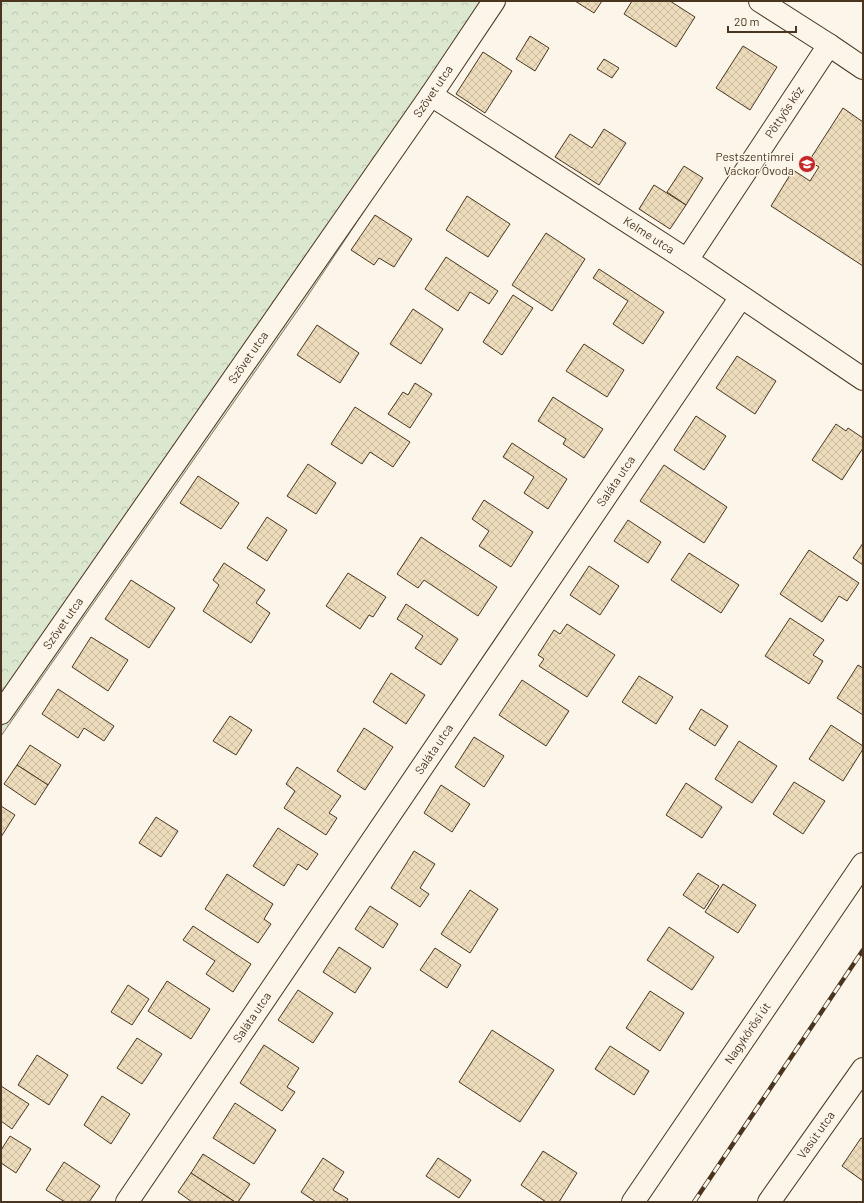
<svg xmlns="http://www.w3.org/2000/svg" width="864" height="1203" font-family="Barlow,sans-serif">
	<style>
		.forest { fill: url(#forest-crowns); stroke: #887966 }
		.building { fill: url(#building-cross-hatch); stroke: #4a3520 }
		.lines { fill: none; stroke-linecap: round; stroke-linejoin: round }
		.minor-casing { stroke: #4a3520; stroke-width: 24 }
		.major-casing { stroke: #4a3520; stroke-width: 24 }
		.minor { stroke: #fbf6e9; stroke-width: 22 }
		.major { stroke: #fbf6e9; stroke-width: 22 }
		.rail-casing { stroke: #4a3520; stroke-width: 4.5 }
		.rail { stroke: #fbf6e9; stroke-width: 3; stroke-dasharray: 9; stroke-linecap: butt }
		.labels { text-anchor: middle; stroke-width: 3; stroke-linejoin: round; paint-order: stroke }
		.street-label { font-size: 12px; fill: #4a3520; stroke: #fbf6e9 }
		.poi-label { font-size: 12px; fill: #4a3520; stroke: #fbf6e9; text-anchor: end }
	</style>
	<defs>
		<pattern id="forest-crowns" width="20" height="18" patternUnits="userSpaceOnUse"><rect width="20" height="18" fill="#dce7d0"/><path d="M2 6a3 3 0 1 1 6 0M12 15a3 3 0 1 1 6 0" fill="none" stroke="#bec7b2"/></pattern>
		<pattern id="building-cross-hatch" width="8" height="8" patternUnits="userSpaceOnUse"><rect width="8" height="8" fill="#ecdcbc"/><path d="M0 0l8 8M0 8l8-8" fill="none" stroke="#ccbda1"/></pattern>
	</defs>
	<rect width="100%" height="100%" fill="#fbf6e9"/>
	<path class="forest" d="M1,1H504L305,300L1,736Z"/>
	<g class="building">
		<path d="M575,1H602L594,13Z"/>
		<path d="M632,1H670L695,17L676,47L624,14Z"/>
		<path d="M530,36L549,48L535,71L516,59Z"/>
		<path d="M743,46L777,67L750,110L716,88Z"/>
		<path d="M483,52L512,71L485,113L456,94Z"/>
		<path d="M604,59L619,68L612,78L597,69Z"/>
		<path d="M843,108L863,122V266L771,206L793,170L810,181L819,167L809,161Z"/>
		<path d="M604,129L626,143L599,185L555,157L570,134L592,148Z"/>
		<path d="M684,166L703,178L686,205L667,192Z"/>
		<path d="M654,185L686,205L670,229L639,209Z"/>
		<path d="M467,196L510,224L488,257L446,230Z"/>
		<path d="M375,215L412,239L394,267L379,258L374,265L351,250Z"/>
		<path d="M546,233L585,259L552,311L512,285Z"/>
		<path d="M446,257L498,291L489,304L470,292L458,311L425,289Z"/>
		<path d="M599,269L664,312L643,344L613,324L628,301L593,278Z"/>
		<path d="M513,295L533,308L502,355L483,342Z"/>
		<path d="M413,309L443,329L421,364L390,344Z"/>
		<path d="M317,325L359,353L340,383L297,355Z"/>
		<path d="M584,344L624,370L607,397L566,371Z"/>
		<path d="M737,356L776,381L755,414L716,388Z"/>
		<path d="M415,383L432,394L410,428L388,414L403,392L408,395Z"/>
		<path d="M553,397L603,429L584,458L563,444L566,439L538,421Z"/>
		<path d="M355,407L410,442L393,467L370,452L362,464L331,444Z"/>
		<path d="M696,416L726,436L704,470L674,450Z"/>
		<path d="M836,424L846,431L848,428L863,438V448L842,480L812,460Z"/>
		<path d="M512,443L567,479L548,509L524,493L534,477L503,457Z"/>
		<path d="M308,464L336,483L316,514L287,496Z"/>
		<path d="M664,465L727,507L704,543L640,501Z"/>
		<path d="M198,476L239,503L221,529L180,503Z"/>
		<path d="M484,500L533,532L511,567L479,546L489,531L472,519Z"/>
		<path d="M267,517L287,530L267,561L247,548Z"/>
		<path d="M628,520L661,542L648,563L614,541Z"/>
		<path d="M421,537L497,587L478,616L424,580L418,588L397,574Z"/>
		<path d="M863,543V565L853,558Z"/>
		<path d="M809,550L859,583L847,601L839,596L822,622L780,594Z"/>
		<path d="M689,553L739,585L721,613L671,580Z"/>
		<path d="M224,563L265,590L256,603L270,613L251,643L203,611L219,585L213,580Z"/>
		<path d="M589,566L619,586L600,615L570,595Z"/>
		<path d="M348,573L386,597L373,617L369,615L360,629L326,606Z"/>
		<path d="M131,580L175,608L149,648L105,619Z"/>
		<path d="M406,604L458,639L441,665L415,648L423,636L397,619Z"/>
		<path d="M790,618L824,640L813,655L823,661L809,684L765,656Z"/>
		<path d="M567,624L615,655L587,697L539,666L544,659L538,655L554,630L560,634Z"/>
		<path d="M91,637L128,660L108,691L72,667Z"/>
		<path d="M858,665L863,668V715L837,698Z"/>
		<path d="M391,673L425,695L406,724L373,702Z"/>
		<path d="M639,676L673,697L656,724L622,702Z"/>
		<path d="M522,680L569,711L546,746L499,715Z"/>
		<path d="M58,689L114,726L104,741L84,728L78,738L42,714Z"/>
		<path d="M701,709L728,726L715,746L689,729Z"/>
		<path d="M230,716L252,730L236,755L213,741Z"/>
		<path d="M831,725L863,746V749L843,781L809,759Z"/>
		<path d="M364,728L393,747L365,790L337,771Z"/>
		<path d="M474,737L504,756L484,787L455,767Z"/>
		<path d="M739,741L777,766L752,803L715,779Z"/>
		<path d="M30,745L61,765L48,785L17,765Z"/>
		<path d="M17,765L48,785L35,805L4,784Z"/>
		<path d="M297,767L341,796L329,813L337,818L326,835L284,808L295,791L286,784Z"/>
		<path d="M794,782L825,801L803,834L773,814Z"/>
		<path d="M686,783L722,807L702,838L666,815Z"/>
		<path d="M441,785L470,804L452,832L424,813Z"/>
		<path d="M1,806L15,815L1,837Z"/>
		<path d="M156,817L178,831L161,857L139,843Z"/>
		<path d="M278,828L318,854L307,870L298,864L284,886L253,866Z"/>
		<path d="M414,851L435,864L420,888L429,894L420,907L391,888Z"/>
		<path d="M698,873L719,886L704,909L683,895Z"/>
		<path d="M227,874L273,904L264,919L271,924L258,943L205,909Z"/>
		<path d="M723,884L756,905L738,933L705,912Z"/>
		<path d="M470,890L498,909L470,953L441,934Z"/>
		<path d="M370,906L398,924L383,948L355,929Z"/>
		<path d="M193,926L251,964L233,992L206,974L215,961L183,940Z"/>
		<path d="M669,927L714,957L692,990L647,960Z"/>
		<path d="M339,947L371,968L355,993L323,972Z"/>
		<path d="M435,948L461,965L447,988L420,970Z"/>
		<path d="M167,981L210,1009L191,1039L148,1011Z"/>
		<path d="M128,985L149,999L132,1025L111,1012Z"/>
		<path d="M298,990L333,1013L313,1043L278,1020Z"/>
		<path d="M650,991L684,1013L660,1051L626,1028Z"/>
		<path d="M492,1030L554,1070L520,1122L459,1082Z"/>
		<path d="M137,1038L162,1054L142,1084L117,1068Z"/>
		<path d="M264,1045L299,1068L287,1087L295,1092L282,1111L240,1083Z"/>
		<path d="M610,1046L649,1071L634,1095L595,1069Z"/>
		<path d="M37,1055L68,1075L49,1105L18,1085Z"/>
		<path d="M1,1086L29,1104L12,1129L1,1121Z"/>
		<path d="M102,1096L130,1114L111,1144L84,1125Z"/>
		<path d="M235,1103L276,1130L254,1164L213,1138Z"/>
		<path d="M10,1136L31,1149L16,1173L1,1163V1150Z"/>
		<path d="M861,1138L863,1139V1181L842,1166Z"/>
		<path d="M543,1151L577,1173L559,1202H546L521,1185Z"/>
		<path d="M203,1154L250,1184L238,1202H235L191,1173Z"/>
		<path d="M323,1158L344,1172L333,1190L348,1199L346,1202H316L301,1192Z"/>
		<path d="M438,1158L471,1180L459,1198L426,1176Z"/>
		<path d="M64,1162L100,1186L89,1202H65L46,1190Z"/>
		<path d="M191,1173L235,1202H192L178,1192Z"/>
	</g>
	<g class="lines">
		<g class="minor-casing">
			<g id="minor">
				<path d="M760,1L829,45L863,68"/>
				<path id="s1" d="M431,95L687,260L863,379"/>
				<path id="s2" d="M687,260L829,45"/>
				<path id="s3" d="M1,713L431,95L494,1"/>
				<path id="s4" d="M127,1202L741,297"/>
				<path id="s5" d="M769,1202L863,1069"/>
			</g>
		</g>
		<g class="major-casing">
			<g id="major">
				<path id="s6" d="M633,1202L863,864"/>
			</g>
		</g>
		<use href="#minor" class="minor"/>
		<use href="#major" class="major"/>
		<g class="rail-casing">
			<path id="rail" d="M694,1202L863,950"/>
		</g>
		<use href="#rail" class="rail"/>
	</g>
	<defs>
		<g id="school-disc" transform="scale(0.9)"><circle r="9.5" fill="#c62828" stroke="#fbf6e9"/><path d="M0-5L7-2L0 1L-7-2ZM-4 1L0 2.5L4 1V4Q0 6-4 4Z" fill="#fff"/></g>
	</defs>
	<g fill-rule="evenodd">
		<use href="#school-disc" x="807" y="164"/>
	</g>
	<g class="labels">
		<g class="street-label">
			<text dy="4" stroke="none"><textPath href="#s3" startOffset="757">Szövet utca</textPath></text>
			<text dy="4" stroke="none"><textPath href="#s2" startOffset="177">Pöttyös köz</textPath></text>
			<text dy="4" stroke="none"><textPath href="#s1" startOffset="259">Kelme utca</textPath></text>
			<text dy="4" stroke="none"><textPath href="#s3" startOffset="433">Szövet utca</textPath></text>
			<text dy="4" stroke="none"><textPath href="#s4" startOffset="871">Saláta utca</textPath></text>
			<text dy="4" stroke="none"><textPath href="#s3" startOffset="109">Szövet utca</textPath></text>
			<text dy="4" stroke="none"><textPath href="#s4" startOffset="547">Saláta utca</textPath></text>
			<text dy="4" stroke="none"><textPath href="#s4" startOffset="223">Saláta utca</textPath></text>
			<text dy="4" stroke="none"><textPath href="#s6" startOffset="204">Nagykőrösi út</textPath></text>
			<text dy="4" stroke="none"><textPath href="#s5" startOffset="82">Vasút utca</textPath></text>
		</g>
		<g class="poi-label">
			<text x="794" y="161">Pestszentimrei<tspan x="794" dy="14">Vackor Óvoda</tspan></text>
		</g>
	</g>
	<rect width="864" height="1203" fill="none" stroke="#4a3520" stroke-width="4"/>
	<path d="M728 26v6h68v-6" fill="none" stroke="#4a3520" stroke-width="2"/>
	<text x="734" y="26" font-size="12" fill="#4a3520" stroke="#fbf6e9" stroke-width="3" paint-order="stroke">20 m</text>
</svg>
